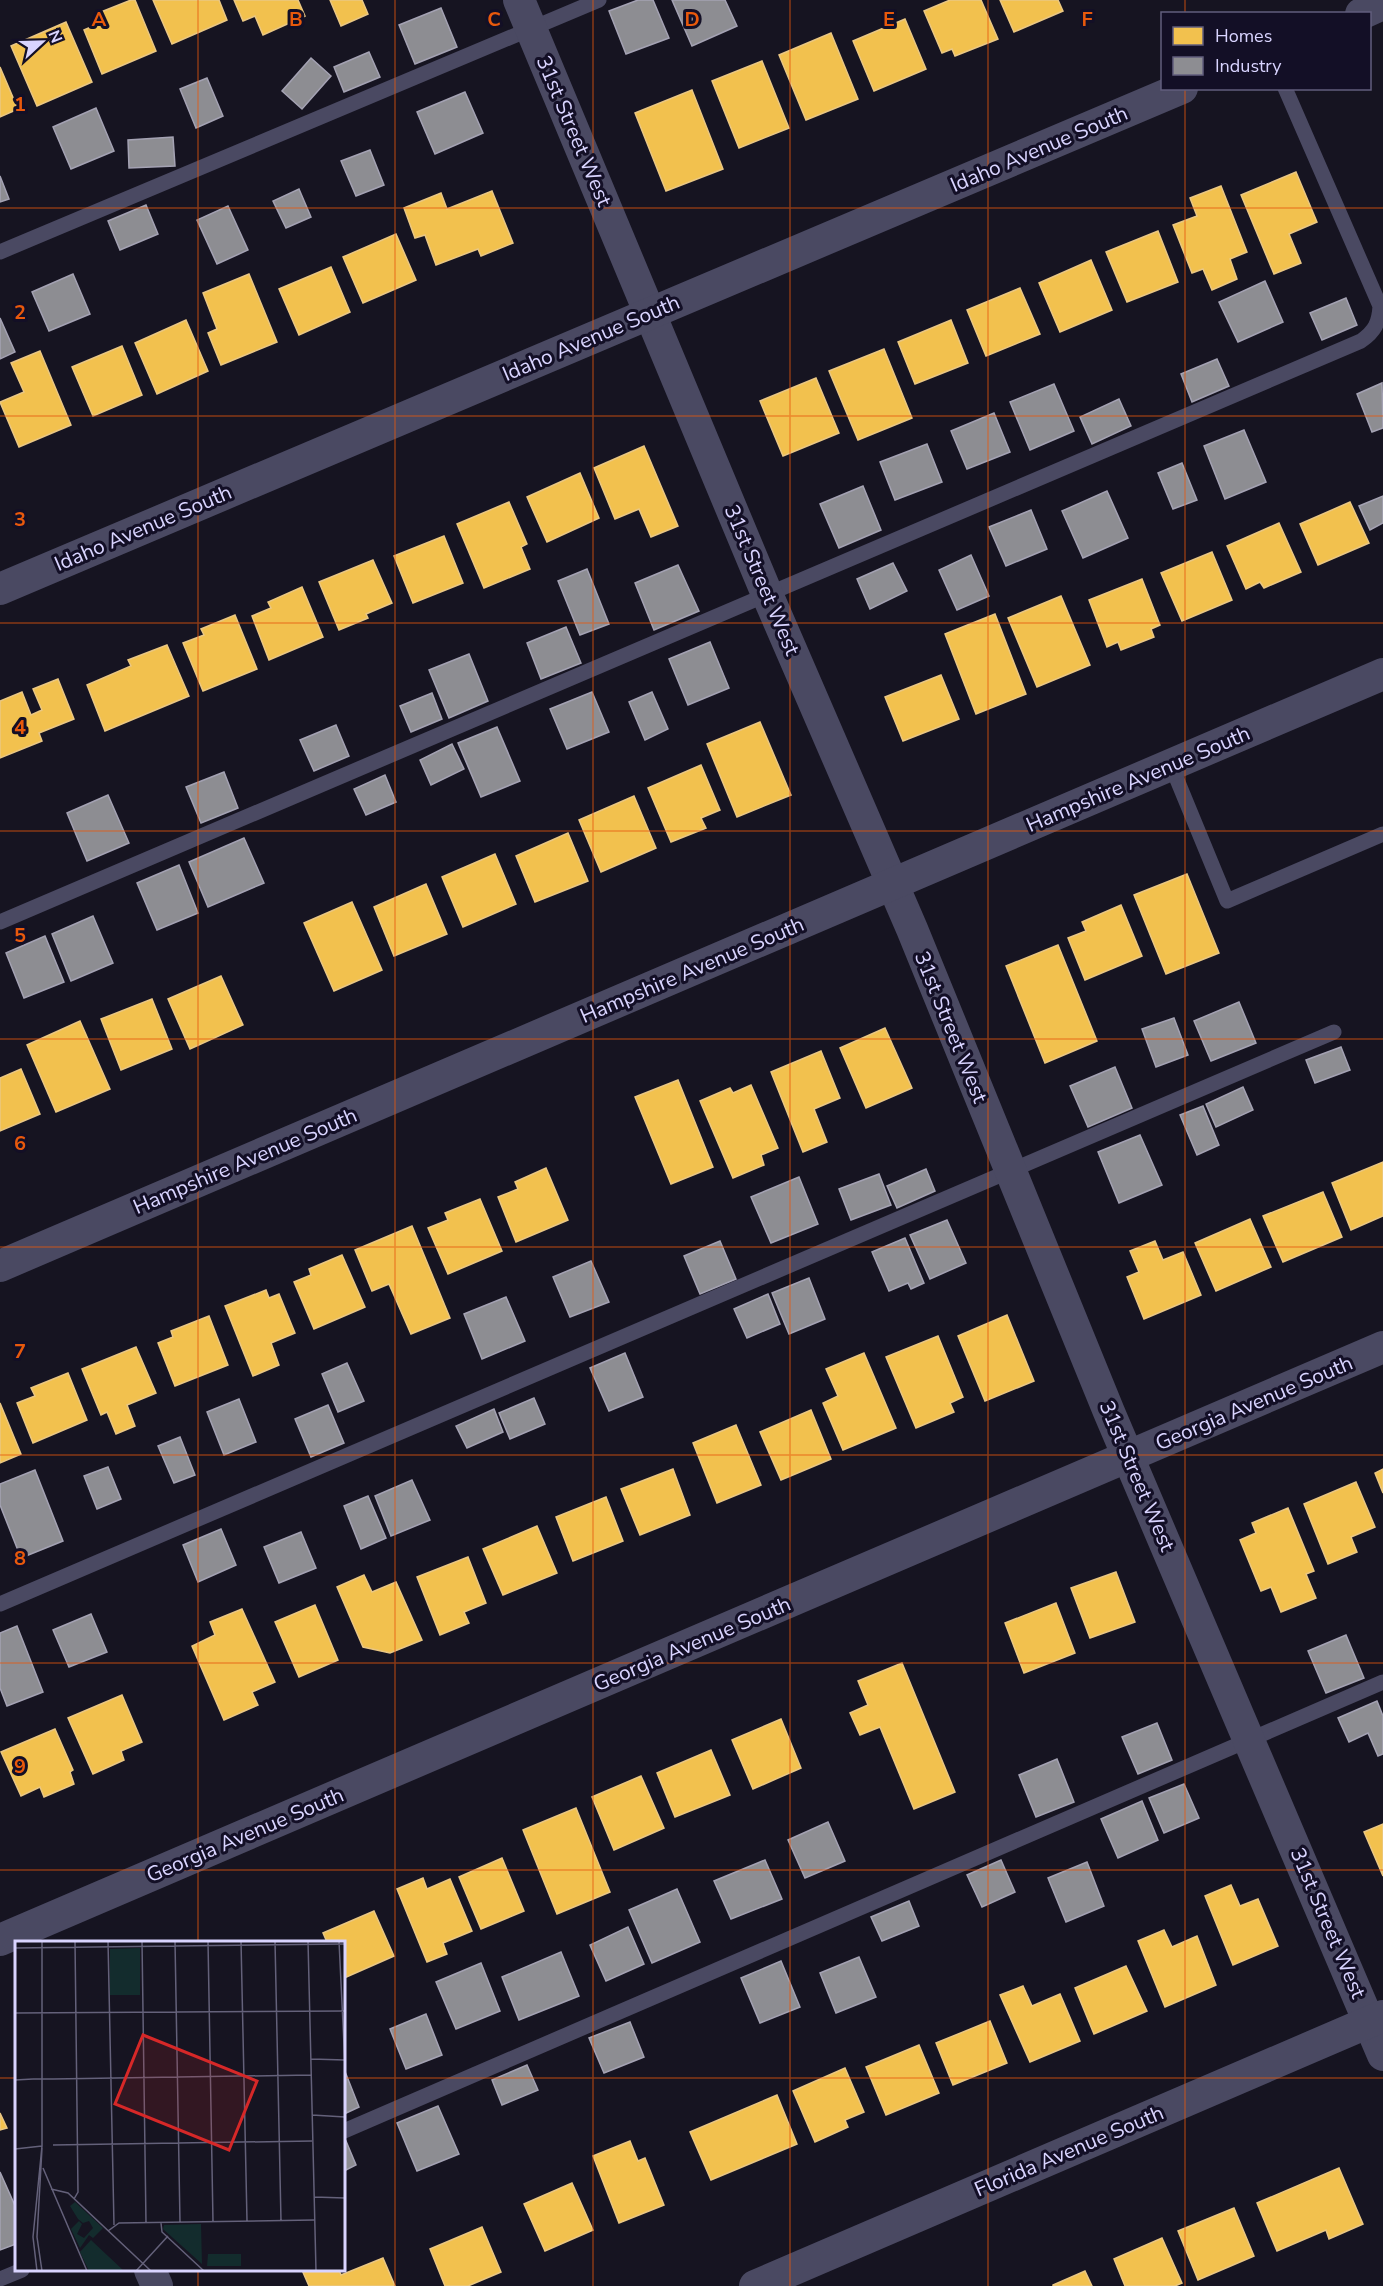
<svg xmlns="http://www.w3.org/2000/svg" width="1383" height="2286" font-family="'Nunito Sans',sans-serif">
	<style>
		.homes { fill: #f2c14e; stroke: #eac783; stroke-width: 1.5 }
		.industry { fill: #8d8d92; stroke: #a4a2b3; stroke-width: 1.5 }
		.lines { fill: none; stroke-linecap: round; stroke-linejoin: round }
		.lane { stroke: #4a4962; stroke-width: 15 }
		.street { stroke: #4a4962; stroke-width: 32 }
		.grid { fill: none; stroke: #e8590c; stroke-width: 1.5; stroke-opacity: 0.55 }
		.labels { text-anchor: middle; stroke-width: 6; stroke-linejoin: round; paint-order: stroke }
		.street-label { font-size: 21px; fill: #d9d4ff; stroke: #130f26 }
		.inset-road { fill: none; stroke: #64617a; stroke-width: 1.5 }
		.view { fill: #d62828; fill-opacity: 0.15; stroke: #d62828; stroke-width: 3 }
		.inset-edge { fill: none; stroke: #d9d4ff; stroke-width: 3 }
		.grid-label { font-size: 20px; text-anchor: middle; font-weight: bold; fill: #e8590c; stroke: #130f26; stroke-width: 6; stroke-linejoin: round; paint-order: stroke }
	</style>
	<rect width="100%" height="100%" fill="#161421"/>
	<g class="homes">
		<path d="M131,0H135L156,51L102,74L84,30L105,21L101,12Z"/>
		<path d="M153,0H219L227,20L172,44Z"/>
		<path d="M234,0H298L305,16L263,35L255,16L243,21Z"/>
		<path d="M330,0H362L368,14L341,26Z"/>
		<path d="M950,0H981L998,39L955,56L952,49L942,53L924,11Z"/>
		<path d="M1000,0H1058L1063,11L1014,32Z"/>
		<path d="M905,19L926,69L874,91L853,41Z"/>
		<path d="M66,22L92,82L37,106L11,46Z"/>
		<path d="M831,33L858,99L806,120L779,55Z"/>
		<path d="M762,61L789,128L739,148L712,81Z"/>
		<path d="M0,67L18,109L0,117Z"/>
		<path d="M692,90L723,169L666,191L635,113Z"/>
		<path d="M1296,172L1317,222L1289,234L1301,263L1274,274L1241,195Z"/>
		<path d="M1221,186L1247,252L1230,259L1237,279L1212,290L1203,269L1192,273L1173,225L1197,216L1190,198Z"/>
		<path d="M492,191L513,243L481,256L478,249L436,265L425,235L415,238L404,208L441,193L447,209Z"/>
		<path d="M1158,231L1178,282L1127,302L1106,252Z"/>
		<path d="M396,234L416,280L363,303L343,257Z"/>
		<path d="M1091,260L1112,310L1060,332L1039,283Z"/>
		<path d="M331,267L350,312L299,335L279,289Z"/>
		<path d="M249,274L277,342L221,365L208,333L217,329L203,293Z"/>
		<path d="M1020,288L1040,334L986,356L967,310Z"/>
		<path d="M186,320L208,371L157,394L135,343Z"/>
		<path d="M951,320L968,363L915,384L898,342Z"/>
		<path d="M122,346L142,395L93,416L72,367Z"/>
		<path d="M884,349L912,418L858,440L829,371Z"/>
		<path d="M40,351L71,425L19,447L0,402L24,392L11,363Z"/>
		<path d="M816,378L839,433L783,456L760,401Z"/>
		<path d="M644,446L678,526L651,537L639,509L615,519L594,468Z"/>
		<path d="M580,473L599,518L547,542L527,497Z"/>
		<path d="M509,502L527,544L521,547L530,569L484,588L457,524Z"/>
		<path d="M1350,502L1369,543L1318,565L1300,524Z"/>
		<path d="M1279,523L1301,572L1264,588L1260,582L1246,589L1227,546Z"/>
		<path d="M444,536L463,583L413,603L394,556Z"/>
		<path d="M1212,552L1232,600L1182,621L1161,573Z"/>
		<path d="M373,560L392,603L366,614L368,618L339,630L319,582Z"/>
		<path d="M1142,579L1160,625L1151,629L1154,637L1121,650L1118,642L1107,647L1089,600Z"/>
		<path d="M302,587L323,637L269,660L252,616L271,608L268,602Z"/>
		<path d="M1061,596L1090,665L1037,687L1008,618Z"/>
		<path d="M995,614L1026,694L976,714L945,634Z"/>
		<path d="M235,615L257,669L203,691L183,643L204,635L201,629Z"/>
		<path d="M167,645L189,696L105,731L87,685L131,666L128,660Z"/>
		<path d="M941,675L959,719L903,741L885,697Z"/>
		<path d="M58,679L74,719L39,733L42,741L0,758V701L22,692L31,715L42,710L33,689Z"/>
		<path d="M760,722L791,795L737,817L707,744Z"/>
		<path d="M701,765L720,810L701,818L706,828L671,842L648,788Z"/>
		<path d="M634,796L656,848L601,872L579,820Z"/>
		<path d="M568,833L588,881L535,902L516,856Z"/>
		<path d="M495,854L516,904L463,927L442,877Z"/>
		<path d="M1187,874L1219,953L1166,974L1134,895Z"/>
		<path d="M426,884L447,934L394,956L374,907Z"/>
		<path d="M352,902L382,970L334,991L304,923Z"/>
		<path d="M1121,905L1142,956L1085,980L1068,938L1086,931L1082,922Z"/>
		<path d="M1058,945L1097,1041L1045,1063L1006,966Z"/>
		<path d="M221,976L243,1025L190,1049L168,999Z"/>
		<path d="M152,999L172,1049L121,1070L101,1019Z"/>
		<path d="M80,1021L110,1089L56,1112L27,1045Z"/>
		<path d="M885,1028L912,1088L866,1108L840,1048Z"/>
		<path d="M821,1051L840,1098L814,1109L827,1142L803,1152L771,1072Z"/>
		<path d="M21,1069L40,1114L0,1131V1078Z"/>
		<path d="M678,1080L713,1167L671,1184L635,1097Z"/>
		<path d="M751,1085L778,1148L761,1155L764,1165L733,1178L700,1101L730,1088L733,1093Z"/>
		<path d="M1383,1162V1216L1351,1230L1332,1183Z"/>
		<path d="M546,1168L568,1220L516,1242L498,1197L518,1189L515,1182Z"/>
		<path d="M1323,1192L1342,1237L1283,1262L1263,1216Z"/>
		<path d="M480,1199L502,1251L448,1274L428,1228L448,1220L445,1213Z"/>
		<path d="M1250,1219L1271,1267L1216,1291L1195,1243Z"/>
		<path d="M412,1226L450,1318L411,1334L389,1284L372,1291L355,1250Z"/>
		<path d="M1155,1241L1163,1260L1183,1252L1201,1295L1144,1319L1127,1277L1139,1272L1130,1251Z"/>
		<path d="M342,1255L365,1307L314,1329L294,1282L311,1275L309,1269Z"/>
		<path d="M266,1290L269,1298L279,1294L295,1333L271,1343L279,1365L253,1376L225,1306Z"/>
		<path d="M1007,1315L1034,1381L985,1401L958,1336Z"/>
		<path d="M209,1316L228,1365L175,1386L158,1343L173,1337L171,1331Z"/>
		<path d="M938,1336L963,1397L950,1403L954,1412L916,1428L886,1357Z"/>
		<path d="M136,1347L156,1393L127,1405L135,1426L116,1434L107,1412L101,1415L82,1369Z"/>
		<path d="M864,1353L896,1428L843,1450L823,1403L838,1396L826,1369Z"/>
		<path d="M68,1373L87,1420L33,1443L17,1403L35,1396L31,1388Z"/>
		<path d="M0,1403L21,1454L0,1463Z"/>
		<path d="M811,1410L831,1459L781,1480L760,1432Z"/>
		<path d="M736,1425L761,1485L717,1503L693,1443Z"/>
		<path d="M673,1469L690,1515L640,1535L621,1489Z"/>
		<path d="M1383,1469V1493L1375,1473Z"/>
		<path d="M1356,1482L1375,1527L1351,1537L1357,1552L1328,1564L1304,1504Z"/>
		<path d="M606,1497L623,1541L573,1561L556,1517Z"/>
		<path d="M1288,1508L1314,1571L1306,1574L1316,1598L1281,1612L1271,1587L1261,1591L1240,1540L1256,1533L1252,1523Z"/>
		<path d="M537,1526L557,1573L503,1595L483,1549Z"/>
		<path d="M468,1557L486,1603L464,1612L469,1623L440,1635L417,1577Z"/>
		<path d="M1116,1572L1135,1622L1090,1638L1071,1588Z"/>
		<path d="M364,1575L372,1592L396,1582L422,1640L390,1653L363,1647L337,1587Z"/>
		<path d="M1056,1603L1075,1653L1024,1673L1005,1623Z"/>
		<path d="M315,1605L338,1660L299,1677L275,1622Z"/>
		<path d="M242,1609L275,1682L252,1692L258,1705L224,1720L192,1646L215,1635L210,1622Z"/>
		<path d="M902,1663L955,1792L914,1809L880,1727L860,1735L850,1713L868,1705L858,1681Z"/>
		<path d="M122,1695L142,1742L121,1751L124,1760L93,1774L68,1718Z"/>
		<path d="M781,1719L801,1768L753,1789L732,1740Z"/>
		<path d="M55,1729L73,1770L70,1772L74,1784L44,1797L40,1787L21,1796L1,1752Z"/>
		<path d="M711,1750L730,1795L675,1817L657,1773Z"/>
		<path d="M641,1776L664,1828L614,1850L592,1797Z"/>
		<path d="M576,1808L610,1892L557,1914L523,1830Z"/>
		<path d="M1383,1824V1876L1364,1832Z"/>
		<path d="M502,1858L524,1911L481,1929L459,1877Z"/>
		<path d="M423,1878L427,1889L450,1879L472,1931L443,1943L447,1954L427,1962L397,1889Z"/>
		<path d="M1231,1885L1240,1906L1258,1899L1278,1946L1233,1965L1205,1896Z"/>
		<path d="M374,1911L394,1956L344,1978V1942H327L323,1933Z"/>
		<path d="M1164,1930L1172,1947L1197,1936L1216,1985L1165,2007L1138,1941Z"/>
		<path d="M1126,1966L1147,2011L1094,2034L1075,1988Z"/>
		<path d="M1023,1986L1032,2006L1060,1994L1080,2041L1030,2062L1000,1995Z"/>
		<path d="M990,2021L1007,2063L953,2085L936,2043Z"/>
		<path d="M919,2045L939,2093L886,2115L866,2067Z"/>
		<path d="M845,2068L864,2112L845,2120L848,2127L815,2142L793,2091Z"/>
		<path d="M777,2095L797,2144L711,2180L690,2132Z"/>
		<path d="M0,2113L7,2128L0,2130Z"/>
		<path d="M630,2141L638,2161L645,2158L664,2205L619,2223L593,2156Z"/>
		<path d="M1339,2168L1363,2224L1329,2239L1326,2230L1277,2251L1257,2203Z"/>
		<path d="M572,2183L593,2230L545,2251L524,2204Z"/>
		<path d="M1234,2208L1254,2256L1198,2280L1178,2231Z"/>
		<path d="M482,2227L501,2272L468,2286H445L430,2249Z"/>
		<path d="M1162,2238L1182,2283L1175,2286H1125L1114,2259Z"/>
		<path d="M383,2258L395,2286H309L302,2270H339L341,2275Z"/>
		<path d="M1085,2271L1092,2286H1053V2285Z"/>
	</g>
	<g class="industry">
		<path d="M638,0H653L669,38L626,54L609,11Z"/>
		<path d="M672,0H725L737,26L692,46Z"/>
		<path d="M441,8L457,47L415,64L399,25Z"/>
		<path d="M369,52L380,77L344,92L334,67Z"/>
		<path d="M311,58L331,76L302,109L282,91Z"/>
		<path d="M207,78L223,116L196,128L180,89Z"/>
		<path d="M465,92L483,133L435,154L417,112Z"/>
		<path d="M96,108L114,151L71,169L53,127Z"/>
		<path d="M173,137L175,166L129,168L128,140Z"/>
		<path d="M370,150L384,185L356,196L341,161Z"/>
		<path d="M0,176L9,199L0,202Z"/>
		<path d="M299,189L311,217L286,228L273,201Z"/>
		<path d="M146,205L158,234L120,250L108,221Z"/>
		<path d="M228,206L248,250L217,264L197,220Z"/>
		<path d="M73,274L90,314L49,331L32,292Z"/>
		<path d="M1265,281L1283,322L1238,342L1219,302Z"/>
		<path d="M1346,298L1357,325L1322,340L1310,313Z"/>
		<path d="M0,318L15,352L0,359Z"/>
		<path d="M1217,359L1229,386L1192,402L1181,374Z"/>
		<path d="M1382,383L1383,428L1372,432L1357,394Z"/>
		<path d="M1054,384L1074,431L1030,450L1010,402Z"/>
		<path d="M1119,399L1131,426L1092,444L1080,417Z"/>
		<path d="M994,413L1010,452L967,469L951,431Z"/>
		<path d="M1244,430L1266,482L1225,499L1204,446Z"/>
		<path d="M927,444L942,482L895,500L880,462Z"/>
		<path d="M1182,463L1197,500L1173,509L1158,473Z"/>
		<path d="M863,486L881,530L839,548L820,504Z"/>
		<path d="M1107,491L1128,538L1083,558L1062,511Z"/>
		<path d="M1383,496V523L1370,530L1359,506Z"/>
		<path d="M1031,510L1047,549L1006,566L989,527Z"/>
		<path d="M971,555L989,596L957,610L939,570Z"/>
		<path d="M893,563L907,591L870,609L857,579Z"/>
		<path d="M678,565L699,611L654,630L635,583Z"/>
		<path d="M587,569L609,624L580,635L558,581Z"/>
		<path d="M566,627L581,663L541,679L527,643Z"/>
		<path d="M710,642L729,688L688,705L669,659Z"/>
		<path d="M469,654L488,701L449,718L429,670Z"/>
		<path d="M592,692L609,732L567,749L550,709Z"/>
		<path d="M652,692L668,729L645,740L629,702Z"/>
		<path d="M432,693L442,719L411,732L400,706Z"/>
		<path d="M336,725L349,756L314,771L300,740Z"/>
		<path d="M497,727L520,781L481,797L458,743Z"/>
		<path d="M452,744L464,769L431,785L420,760Z"/>
		<path d="M224,772L238,808L201,823L186,787Z"/>
		<path d="M385,775L396,802L366,815L354,789Z"/>
		<path d="M108,795L129,843L87,861L67,813Z"/>
		<path d="M244,838L264,883L208,907L189,862Z"/>
		<path d="M179,865L198,913L157,930L137,883Z"/>
		<path d="M93,916L113,963L71,981L52,934Z"/>
		<path d="M45,936L64,982L24,998L6,953Z"/>
		<path d="M1239,1002L1256,1043L1211,1061L1194,1021Z"/>
		<path d="M1174,1018L1188,1055L1156,1067L1142,1029Z"/>
		<path d="M1341,1047L1350,1070L1315,1083L1306,1060Z"/>
		<path d="M1115,1067L1132,1108L1088,1127L1070,1086Z"/>
		<path d="M1243,1087L1253,1110L1216,1127L1206,1104Z"/>
		<path d="M1203,1106L1219,1145L1197,1155L1180,1115Z"/>
		<path d="M1140,1135L1162,1185L1119,1203L1098,1152Z"/>
		<path d="M926,1169L935,1191L897,1208L887,1186Z"/>
		<path d="M879,1174L891,1205L851,1220L839,1189Z"/>
		<path d="M799,1177L818,1224L771,1243L751,1197Z"/>
		<path d="M947,1220L966,1263L930,1279L910,1235Z"/>
		<path d="M905,1238L924,1283L911,1289L908,1283L889,1291L872,1252Z"/>
		<path d="M720,1241L736,1279L700,1294L684,1256Z"/>
		<path d="M591,1261L609,1302L570,1317L553,1277Z"/>
		<path d="M809,1278L825,1319L789,1334L772,1293Z"/>
		<path d="M768,1294L780,1324L747,1338L734,1309Z"/>
		<path d="M506,1297L525,1341L482,1359L464,1314Z"/>
		<path d="M625,1353L643,1397L609,1411L590,1368Z"/>
		<path d="M347,1363L364,1401L338,1412L322,1374Z"/>
		<path d="M534,1398L545,1424L510,1439L499,1413Z"/>
		<path d="M239,1399L256,1442L224,1455L207,1412Z"/>
		<path d="M328,1405L344,1443L311,1457L295,1419Z"/>
		<path d="M494,1409L503,1432L467,1448L456,1426Z"/>
		<path d="M180,1437L195,1475L174,1483L158,1446Z"/>
		<path d="M108,1467L121,1499L97,1509L84,1476Z"/>
		<path d="M35,1470L63,1541L21,1558L0,1505V1484Z"/>
		<path d="M412,1480L430,1520L391,1536L375,1496Z"/>
		<path d="M368,1496L386,1538L361,1549L344,1506Z"/>
		<path d="M221,1529L236,1565L198,1582L183,1545Z"/>
		<path d="M301,1532L316,1568L279,1583L264,1547Z"/>
		<path d="M91,1614L107,1652L69,1667L53,1630Z"/>
		<path d="M17,1626L43,1692L7,1706L0,1688V1633Z"/>
		<path d="M1346,1635L1364,1678L1326,1693L1308,1651Z"/>
		<path d="M1377,1701L1383,1716V1754L1378,1756L1368,1733L1349,1742L1338,1718Z"/>
		<path d="M1157,1723L1172,1760L1138,1774L1122,1737Z"/>
		<path d="M1057,1759L1074,1802L1036,1817L1019,1775Z"/>
		<path d="M1184,1784L1199,1818L1164,1833L1149,1798Z"/>
		<path d="M1142,1801L1158,1840L1118,1858L1101,1819Z"/>
		<path d="M828,1822L845,1861L805,1878L788,1840Z"/>
		<path d="M765,1860L782,1899L731,1919L714,1881Z"/>
		<path d="M1001,1860L1015,1892L982,1907L967,1875Z"/>
		<path d="M1087,1862L1104,1906L1066,1922L1048,1878Z"/>
		<path d="M677,1889L700,1942L652,1963L629,1910Z"/>
		<path d="M909,1901L919,1926L882,1941L871,1917Z"/>
		<path d="M628,1927L644,1964L606,1981L590,1945Z"/>
		<path d="M561,1952L579,1996L519,2020L502,1977Z"/>
		<path d="M859,1957L876,1997L836,2013L820,1973Z"/>
		<path d="M781,1961L800,2007L760,2023L741,1978Z"/>
		<path d="M481,1963L500,2011L456,2029L436,1982Z"/>
		<path d="M426,2014L442,2055L406,2069L390,2029Z"/>
		<path d="M630,2022L644,2057L604,2073L589,2038Z"/>
		<path d="M527,2065L538,2090L502,2105L492,2080Z"/>
		<path d="M344,2069L359,2107L344,2114Z"/>
		<path d="M438,2106L459,2154L417,2171L397,2123Z"/>
		<path d="M346,2141L356,2165L344,2171V2142Z"/>
		<path d="M0,2172L16,2208V2244L0,2250Z"/>
	</g>
	<g class="lines">
		<g class="lane">
			<path d="M0,252L599,0"/>
			<path d="M1171,765L1227,901L1383,834"/>
			<path d="M0,922L1361,341C1375,331 1379,323 1380,306L1285,88"/>
			<path d="M0,1604L1334,1032"/>
			<path d="M344,2131L1383,1682"/>
			<path d="M0,2279L22,2270"/>
		</g>
		<g class="street">
			<path d="M519,0L767,594L912,929L1109,1412L1383,2055"/>
			<path d="M1361,14L1383,4"/>
			<path d="M0,589L1182,88"/>
			<path d="M0,1266L1383,674"/>
			<path d="M0,1940L1383,1347"/>
			<path d="M150,2270L157,2286"/>
			<path d="M755,2286L1383,2016"/>
		</g>
	</g>
	<path class="grid" d="M198,0V1942M395,0V2286M593,0V2286M790,0V2286M988,0V2286M1185,0V14M1185,88V2286M0,208H1383M0,416H1383M0,623H1383M0,831H1383M0,1039H1383M0,1247H1383M0,1455H1383M0,1663H1383M0,1870H1383M0,2078H16M344,2078H1383M198,2270V2286"/>
	<g class="labels">
		<g class="street-label">
			<text transform="translate(574 131) rotate(67)" y="7">31st Street West</text>
			<text transform="translate(1039 149) rotate(-23)" y="7">Idaho Avenue South</text>
			<text transform="translate(591 338) rotate(-23)" y="7">Idaho Avenue South</text>
			<text transform="translate(143 528) rotate(-23)" y="7">Idaho Avenue South</text>
			<text transform="translate(762 580) rotate(67)" y="7">31st Street West</text>
			<text transform="translate(1138 779) rotate(-23)" y="7">Hampshire Avenue South</text>
			<text transform="translate(692 970) rotate(-23)" y="7">Hampshire Avenue South</text>
			<text transform="translate(951 1027) rotate(68)" y="7">31st Street West</text>
			<text transform="translate(245 1161) rotate(-23)" y="7">Hampshire Avenue South</text>
			<text transform="translate(1254 1403) rotate(-23)" y="7">Georgia Avenue South</text>
			<text transform="translate(1137 1476) rotate(67)" y="7">31st Street West</text>
			<text transform="translate(692 1644) rotate(-23)" y="7">Georgia Avenue South</text>
			<text transform="translate(245 1835) rotate(-23)" y="7">Georgia Avenue South</text>
			<text transform="translate(1328 1923) rotate(67)" y="7">31st Street West</text>
			<text transform="translate(1069 2151) rotate(-23)" y="7">Florida Avenue South</text>
		</g>
	</g>
	<g transform="translate(15 1941)">
		<rect width="330" height="330" fill="#161421"/>
		<path d="M125,7V54H95V8ZM60,261L88,287L78,297L74,294L65,307L56,288L64,280L67,283L62,293L69,297L78,287L74,280L68,282L63,278L55,265ZM186,283L187,323L148,288L149,284ZM76,299L77,300L109,330H74L65,311ZM226,313V325H192L193,313Z" fill="#132c2d"/>
		<path class="inset-road" d="M93,0L99,284M127,0L131,282M160,0L165,281M193,0L198,281M226,0L232,280M260,0L266,280M293,0L301,330M324,0L330,125M0,7L330,3M0,72L330,70M296,118L330,119M18,138H38M38,138L296,134M0,139L18,138M297,174L330,176M38,204L297,200M0,208L27,205M28,227L72,330M36,248L53,252L136,330M299,256L330,257M59,258L63,251L60,0M146,282L147,291L189,330M93,290L104,282L299,279M22,330L18,296L27,205V0M27,330L22,296L27,207M121,330L153,295"/>
		<path class="view" d="M128,94L242,140L214,209L100,163Z"/>
		<rect width="330" height="330" class="inset-edge"/>
	</g>
	<g class="grid-label">
		<text x="99" y="26">A</text>
		<text x="296" y="26">B</text>
		<text x="494" y="26">C</text>
		<text x="692" y="26">D</text>
		<text x="889" y="26">E</text>
		<text x="1087" y="26">F</text>
		<text x="20" y="111">1</text>
		<text x="20" y="319">2</text>
		<text x="20" y="526">3</text>
		<text x="20" y="734">4</text>
		<text x="20" y="942">5</text>
		<text x="20" y="1150">6</text>
		<text x="20" y="1358">7</text>
		<text x="20" y="1565">8</text>
		<text x="20" y="1773">9</text>
	</g>
	<rect x="1161" y="12" width="210" height="78" fill="#130f26" stroke="#625e7d" stroke-width="1.5"/>
	<rect x="1173" y="27" width="30" height="18" fill="#f2c14e" stroke="#625e7d" stroke-width="1.5"/>
	<text x="1215" y="42" font-size="18" fill="#d9d4ff">Homes</text>
	<rect x="1173" y="57" width="30" height="18" fill="#8d8d92" stroke="#625e7d" stroke-width="1.5"/>
	<text x="1215" y="72" font-size="18" fill="#d9d4ff">Industry</text>
	<g transform="translate(42 42) rotate(68)" stroke="#130f26" stroke-width="4.5" paint-order="stroke">
	<path d="M0-4.5L10 22L0 15L-10 22Z" fill="#d9d4ff"/>
	<text y="-9" font-size="16" font-weight="bold" text-anchor="middle" fill="#d9d4ff">N</text>
	</g>
</svg>
